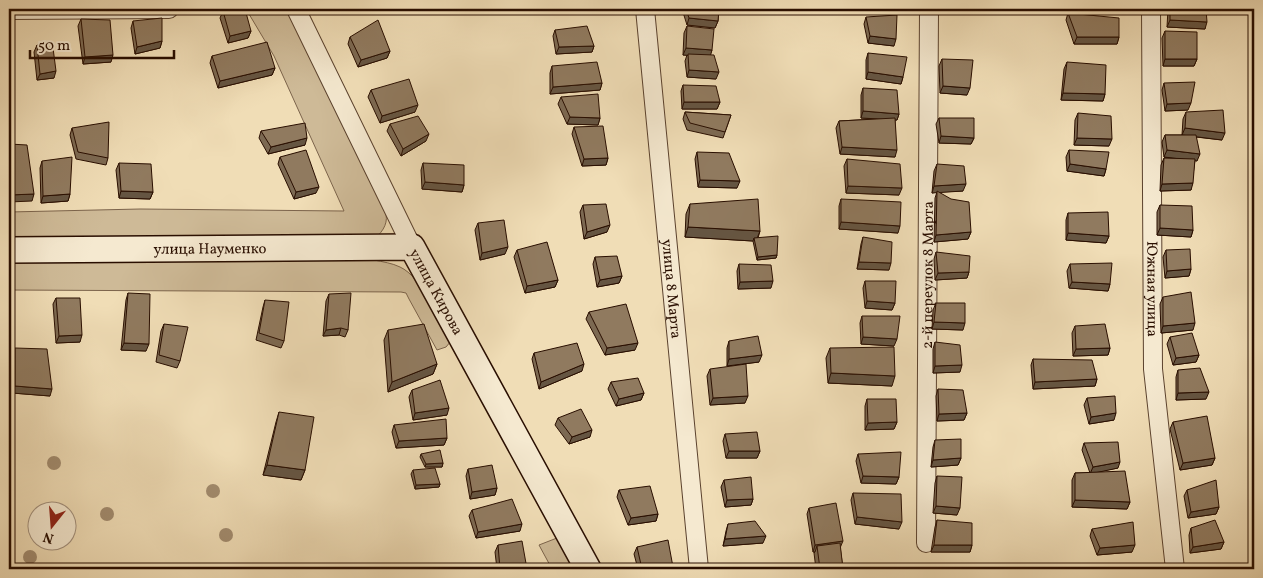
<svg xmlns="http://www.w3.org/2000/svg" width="1263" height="578" font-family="Vollkorn,serif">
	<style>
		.green { fill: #ceba97; stroke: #7c644c }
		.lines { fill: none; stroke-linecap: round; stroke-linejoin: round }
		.minor-casing { stroke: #5b422e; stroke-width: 20 }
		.secondary-casing { stroke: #290e00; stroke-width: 28 }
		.minor { stroke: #f5e9d0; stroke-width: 18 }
		.secondary { stroke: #f5e9d0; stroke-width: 25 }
		.tree { fill: #a28c6f }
		.wall { fill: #7c6952; stroke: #290e00 }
		.shaded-wall { fill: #655542; stroke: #290e00 }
		.building { fill: #907a5f; stroke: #290e00 }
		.labels { text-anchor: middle; stroke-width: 4; stroke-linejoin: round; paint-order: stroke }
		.street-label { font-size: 15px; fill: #290e00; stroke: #f5e9d0 }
	</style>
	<rect width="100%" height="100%" fill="#f0ddb6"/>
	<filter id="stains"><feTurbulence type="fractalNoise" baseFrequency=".004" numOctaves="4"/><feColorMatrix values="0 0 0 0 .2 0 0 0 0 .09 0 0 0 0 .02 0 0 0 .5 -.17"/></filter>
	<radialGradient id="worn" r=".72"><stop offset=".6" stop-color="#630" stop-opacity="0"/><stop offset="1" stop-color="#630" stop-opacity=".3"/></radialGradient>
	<g class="green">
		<path d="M246,9H290L385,211C389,221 384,231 375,238L9,242V212L140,209L344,211L274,56Z"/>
		<path d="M374,260C383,262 392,263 400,267C422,277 439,320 451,341L446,347L437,350L409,299L406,293L401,292L9,290V261Z"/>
		<path d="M557,538L574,569H552L539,545Z"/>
	</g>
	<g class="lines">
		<g class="minor-casing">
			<g id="minor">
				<path d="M296,9L412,247"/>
				<path id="s1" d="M645,9L699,569"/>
				<path id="s2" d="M1151,9L1153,369L1175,569"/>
				<path d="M9,10L169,9"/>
				<path id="s3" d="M926,543L929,9"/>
			</g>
		</g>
		<g class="secondary-casing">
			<g id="secondary">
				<path id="s4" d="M9,250L412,247L588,569"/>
			</g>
		</g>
		<use href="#minor" class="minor"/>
		<use href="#secondary" class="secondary"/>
	</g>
	<g class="tree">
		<circle cx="54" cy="463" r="7"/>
		<circle cx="213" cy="491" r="7"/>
		<circle cx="107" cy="514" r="7"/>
		<circle cx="226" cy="535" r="7"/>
		<circle cx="30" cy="557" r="7"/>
	</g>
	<g class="wall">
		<path d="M682,9H719L718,21L715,28L687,25Z"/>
		<path d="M1077,9H1114L1112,14L1088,15L1119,37L1117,44H1074L1066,20L1068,13L1077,14Z"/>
		<path d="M1168,9H1206L1205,29L1167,27Z"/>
		<path d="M223,11L251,31L248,38L228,43L220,18Z"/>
		<path d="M866,17L894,46L868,43L864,24Z"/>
		<path d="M81,19L111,62L83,64L78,26Z"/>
		<path d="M133,21L162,41L160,48L135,54L131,28Z"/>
		<path d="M687,26L712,50L710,55L716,79L687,77L685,61L687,55H683L684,33Z"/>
		<path d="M555,30L594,46L592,52L556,54L553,36Z"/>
		<path d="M1165,31L1197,59L1194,66H1163L1162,38Z"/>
		<path d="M350,37L390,51L387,58L358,67L348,44Z"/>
		<path d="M37,45L54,78L37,80L34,52Z"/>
		<path d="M868,53L903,77L901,84L866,79V60Z"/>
		<path d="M212,56L275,68L272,75L218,88L210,63Z"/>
		<path d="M942,59L967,95L940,93L939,66Z"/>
		<path d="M1067,62L1105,94L1103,101L1061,100L1064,69Z"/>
		<path d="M552,66L602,83L600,90L550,94V73Z"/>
		<path d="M1164,83L1188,110L1165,111L1162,90Z"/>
		<path d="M683,85L720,102L717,109H682L681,91Z"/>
		<path d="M863,88L899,114L897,120H895V157L840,154L836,128L839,121L877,119L861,118V95Z"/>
		<path d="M371,90L415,112L380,123L368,97Z"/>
		<path d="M561,97L600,118L598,125L567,124L558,104Z"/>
		<path d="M685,112L731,115L723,138L687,130L683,119Z"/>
		<path d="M1186,112L1222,140L1196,137L1197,161L1195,160L1191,190L1160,191L1161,165L1164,158H1179L1164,157L1162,142L1165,135H1182L1183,119Z"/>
		<path d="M1078,113L1109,146L1074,145L1075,120Z"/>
		<path d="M939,118L974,138L971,144L939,143L936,124Z"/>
		<path d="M390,124L426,141L401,156L387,131Z"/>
		<path d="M574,127L608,158L606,165L582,166L572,134Z"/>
		<path d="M72,128L108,158L106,165L76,159L70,135Z"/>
		<path d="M261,131L305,145L268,154L259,138Z"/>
		<path d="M1069,150L1106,169L1104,176L1067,171L1066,157Z"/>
		<path d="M697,152L737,188L698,187L695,159Z"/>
		<path d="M280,157L316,193L294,199L278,164Z"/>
		<path d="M847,159L899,195L846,193L844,166Z"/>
		<path d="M42,161L70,194L68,201L41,203L40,168Z"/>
		<path d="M119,163L153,192L150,199L119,198L116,170Z"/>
		<path d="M423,163L464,185L462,192L422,189L421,170Z"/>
		<path d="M937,164L963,191L939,192L971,232L968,239L934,242L935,198L937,192L932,193L934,171Z"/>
		<path d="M841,199L898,233L839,229V206Z"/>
		<path d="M690,204L760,231L758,238L777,255L776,258L757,260L753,241L685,237L686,214Z"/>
		<path d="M583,205L607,232L584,239L580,212Z"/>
		<path d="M1160,205L1193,230L1191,237L1157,235V212Z"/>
		<path d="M1068,213L1109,236L1106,243L1066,240V220Z"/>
		<path d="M478,223L505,254L480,260L475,230Z"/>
		<path d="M863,237L889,270L857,269L861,244Z"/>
		<path d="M517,250L558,280L555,287L525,293L514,257Z"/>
		<path d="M1166,250L1191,269L1189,276L1165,278L1163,257Z"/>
		<path d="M936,252L969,272L967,278L935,280L934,259Z"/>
		<path d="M595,257L622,276L619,283L597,287L593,264Z"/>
		<path d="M739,264L771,288L738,289L737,271Z"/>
		<path d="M1070,264L1110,284L1108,291L1069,288L1067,271Z"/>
		<path d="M865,281L895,303L892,310L865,308L863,288Z"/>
		<path d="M128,293L146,351L121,350L126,300Z"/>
		<path d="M329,294L348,330L345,337L339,335L323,336L326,301Z"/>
		<path d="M1163,297L1193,330L1161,333L1160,304Z"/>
		<path d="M56,298L80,342L56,343L53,304Z"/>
		<path d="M265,300L284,341L281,348L256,340L263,307Z"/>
		<path d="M936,303L963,330L932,329L933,310Z"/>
		<path d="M589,312L635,350L605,355L586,319Z"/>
		<path d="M862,316L894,346L861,344L860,323Z"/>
		<path d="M164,324L180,361L177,368L156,362L161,331Z"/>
		<path d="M1075,326L1110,348L1108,355L1073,356L1072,333Z"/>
		<path d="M388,330L437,364L433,374L388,392L384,340Z"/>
		<path d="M1170,337L1199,355L1196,362L1173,365L1167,344Z"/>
		<path d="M729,341L759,362L727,366V348Z"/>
		<path d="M935,342L960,372L933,373V349Z"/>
		<path d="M15,348L50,396L12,393V355Z"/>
		<path d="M830,348L892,386L828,383L826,358Z"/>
		<path d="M534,353L582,371L539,389L532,359Z"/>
		<path d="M1033,359L1097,379L1095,386L1033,389L1031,365Z"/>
		<path d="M710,369L745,403L710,405L707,376Z"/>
		<path d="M1178,370L1206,399L1176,400V377Z"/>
		<path d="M611,382L644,393L641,400L616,406L608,389Z"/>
		<path d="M938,389L967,413L964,420L937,421L936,396Z"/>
		<path d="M412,390L447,415L413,420L409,397Z"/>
		<path d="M1087,398L1114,420L1089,424L1084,405Z"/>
		<path d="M867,399L897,422L894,429L865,430V406Z"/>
		<path d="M279,412L305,470L301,480L263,475L276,422Z"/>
		<path d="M558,418L590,437L569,444L555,425Z"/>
		<path d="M1173,422L1215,458L1212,465L1180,470L1170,429Z"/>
		<path d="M394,425L447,438L444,445L396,448L392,432Z"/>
		<path d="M725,434L760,451L757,458H726L723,441Z"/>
		<path d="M935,440L961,458L958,465L931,467L933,447Z"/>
		<path d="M1084,443L1118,468L1097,472L1130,502L1127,509L1072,507V480L1075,473H1090L1082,450Z"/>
		<path d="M421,454L443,463L442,467H425L420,457Z"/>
		<path d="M858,454L899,477L896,484L861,483L856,461Z"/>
		<path d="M468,469L497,488L495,495L470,499L466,476Z"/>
		<path d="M413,470L440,484L439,487L415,489L411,474Z"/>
		<path d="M937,476L957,515L933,513L935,483Z"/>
		<path d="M724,480L753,499L751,505L725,507L721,487Z"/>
		<path d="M619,490L658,514L656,521L628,525L617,497Z"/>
		<path d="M1187,490L1219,507L1216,514L1188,518L1184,496Z"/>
		<path d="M853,493L899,529L855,524L851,500Z"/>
		<path d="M809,508L840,546L843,569H816L814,553L815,552H813L807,514Z"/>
		<path d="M472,510L520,531L476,538L469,516Z"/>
		<path d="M937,520L972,545L970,552H931L935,527Z"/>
		<path d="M728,524L763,543L723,546L726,531Z"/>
		<path d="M1191,528L1224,542L1221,549L1190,553L1189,535Z"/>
		<path d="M1092,529L1132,552L1097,555L1090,536Z"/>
		<path d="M1254,534V546L1253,539Z"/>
		<path d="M498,545L527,569H497L495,552Z"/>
		<path d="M637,547L673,567L672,569H638L634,554Z"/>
	</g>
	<g class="shaded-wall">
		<path d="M332,9H344L330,13Z"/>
		<path d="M1080,9H1114L1112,14L1077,15Z"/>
		<path d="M689,18L718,21L715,28L687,25Z"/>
		<path d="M1170,20L1207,22L1205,29L1167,27Z"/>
		<path d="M251,31L248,38L228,43L230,36Z"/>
		<path d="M870,36L896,39L894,46L868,43Z"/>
		<path d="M1077,37H1119L1117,44H1074Z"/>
		<path d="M162,41L160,48L135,54L137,47Z"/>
		<path d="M594,46L592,52L556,54L559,47Z"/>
		<path d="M686,48L712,50L710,57L683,55Z"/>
		<path d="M390,51L387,58L358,67L361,60Z"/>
		<path d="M113,55L111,62L83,64L85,57Z"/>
		<path d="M1165,59H1197L1194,66H1163Z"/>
		<path d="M275,68L272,75L218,88L220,81Z"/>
		<path d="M689,70L719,72L716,79L687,77Z"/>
		<path d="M56,71L54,78L37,80L40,74Z"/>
		<path d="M868,72L903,77L901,84L866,79Z"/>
		<path d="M602,83L600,90L550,94L553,87Z"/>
		<path d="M943,86L970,88L967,95L940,93Z"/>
		<path d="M1063,93L1105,94L1103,101L1061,100Z"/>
		<path d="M684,102H720L717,109H682Z"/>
		<path d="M1191,103L1188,110L1165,111L1167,104Z"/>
		<path d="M418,105L415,112L380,123L382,116Z"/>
		<path d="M863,111L899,114L897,120L861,118Z"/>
		<path d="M570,117L600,118L598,125L567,124Z"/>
		<path d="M1185,128L1225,133L1222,140L1182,135Z"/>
		<path d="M429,134L426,141L401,156L403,149Z"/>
		<path d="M941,136L974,138L971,144L939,143Z"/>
		<path d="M307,138L305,145L268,154L271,147Z"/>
		<path d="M1077,138L1112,139L1109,146L1074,145Z"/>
		<path d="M842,147L897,150L895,157L840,154Z"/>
		<path d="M1167,150L1200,154L1197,161L1164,157Z"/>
		<path d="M608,158L606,165L582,166L584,159Z"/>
		<path d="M1070,164L1106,169L1104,176L1067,171Z"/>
		<path d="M700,180L740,181L737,188L698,187Z"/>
		<path d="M425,182L464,185L462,192L422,189Z"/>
		<path d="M1193,183L1191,190L1160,191L1162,184Z"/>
		<path d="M966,184L963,191L932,193L934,186Z"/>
		<path d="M848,186L902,188L899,195L846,193Z"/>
		<path d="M319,187L316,193L294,199L296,192Z"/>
		<path d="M121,191L153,192L150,199L119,198Z"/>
		<path d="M34,194L32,201L9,202V195Z"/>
		<path d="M70,194L68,201L41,203L43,196Z"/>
		<path d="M841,222L900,226L898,233L839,229Z"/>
		<path d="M610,225L607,232L584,239L587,232Z"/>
		<path d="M688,227L760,231L756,241L754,238L753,241L685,237Z"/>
		<path d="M1160,228L1193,230L1191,237L1157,235Z"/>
		<path d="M971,232L968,239L934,242L936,235Z"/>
		<path d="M1068,233L1109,236L1106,243L1066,240Z"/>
		<path d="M508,247L505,254L480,260L482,253Z"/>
		<path d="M777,255L776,258L757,260L758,257Z"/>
		<path d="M859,262L891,263L889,270L857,269Z"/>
		<path d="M1191,269L1189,276L1165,278L1167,271Z"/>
		<path d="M969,272L967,278L935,280L938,273Z"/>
		<path d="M622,276L619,283L597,287L600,280Z"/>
		<path d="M558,280L555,287L525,293L527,286Z"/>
		<path d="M773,281L771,288L738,289L740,282Z"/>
		<path d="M1072,282L1110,284L1108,291L1069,288Z"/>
		<path d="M867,301L895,303L892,310L865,308Z"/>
		<path d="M934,322L965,323L963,330L932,329Z"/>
		<path d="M1195,323L1193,330L1161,333L1163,326Z"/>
		<path d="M341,328L339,335L323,336L326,330Z"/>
		<path d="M82,335L80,342L56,343L59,336Z"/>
		<path d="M863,337L897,339L894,346L861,344Z"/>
		<path d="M124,343L149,344L146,351L121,350Z"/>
		<path d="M638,343L635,350L605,355L607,348Z"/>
		<path d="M1110,348L1108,355L1073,356L1076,349Z"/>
		<path d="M762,355L759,362L727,366L729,359Z"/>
		<path d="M1199,355L1196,362L1173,365L1176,358Z"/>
		<path d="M437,364L433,374L388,392L392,382Z"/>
		<path d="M584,364L582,371L539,389L541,382Z"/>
		<path d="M962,365L960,372L933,373L935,366Z"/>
		<path d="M831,373L895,376L892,386L828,383Z"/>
		<path d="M1097,379L1095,386L1033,389L1035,382Z"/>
		<path d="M15,386L52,389L50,396L12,393Z"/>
		<path d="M1209,392L1206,399L1176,400L1178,393Z"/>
		<path d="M644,393L641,400L616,406L619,399Z"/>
		<path d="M748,396L745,403L710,405L713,398Z"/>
		<path d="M449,408L447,415L413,420L415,413Z"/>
		<path d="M967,413L964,420L937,421L939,414Z"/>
		<path d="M1116,413L1114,420L1089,424L1091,417Z"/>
		<path d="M897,422L894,429L865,430L868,423Z"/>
		<path d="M592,430L590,437L569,444L572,437Z"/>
		<path d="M447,438L444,445L396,448L399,441Z"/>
		<path d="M729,451H760L757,458H726Z"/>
		<path d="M961,458L958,465L931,467L933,460Z"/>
		<path d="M1215,458L1212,465L1180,470L1183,463Z"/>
		<path d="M1120,462L1118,468L1090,474L1093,467Z"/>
		<path d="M443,463L442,467H425L426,464Z"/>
		<path d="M267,465L305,470L301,480L263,475Z"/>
		<path d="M863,476L899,477L896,484L861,483Z"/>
		<path d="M440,484L439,487L415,489L416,485Z"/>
		<path d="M497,488L495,495L470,499L472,492Z"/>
		<path d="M753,499L751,505L725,507L727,500Z"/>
		<path d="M1075,500L1130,502L1127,509L1072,507Z"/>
		<path d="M936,506L960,508L957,515L933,513Z"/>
		<path d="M1219,507L1216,514L1188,518L1191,512Z"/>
		<path d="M658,514L656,521L628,525L631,518Z"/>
		<path d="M857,517L902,522L899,529L855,524Z"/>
		<path d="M522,524L520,531L476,538L478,532Z"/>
		<path d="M766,536L763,543L723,546L725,539Z"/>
		<path d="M843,541L840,548L817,546L815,552H813L815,545Z"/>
		<path d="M1224,542L1221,549L1190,553L1193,547Z"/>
		<path d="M934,545H972L970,552H931Z"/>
		<path d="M1135,545L1132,552L1097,555L1100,548Z"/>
		<path d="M673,567L672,569H658Z"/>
	</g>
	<g class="building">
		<path d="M235,9H245L251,31L230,36L223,11Z"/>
		<path d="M686,9H719L718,21L689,18Z"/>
		<path d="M1170,9H1206L1207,22L1170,20Z"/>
		<path d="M1068,13L1119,18V37H1077Z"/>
		<path d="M897,15L896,39L870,36L866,17Z"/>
		<path d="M162,18V41L137,47L133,21Z"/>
		<path d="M81,19L110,20L113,55L85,57Z"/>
		<path d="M378,20L390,51L361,60L350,37Z"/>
		<path d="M587,26L594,46L559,47L555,30Z"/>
		<path d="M687,26L714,29L712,50L686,48Z"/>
		<path d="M1165,31L1197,32V59H1165Z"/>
		<path d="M267,42L275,68L220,81L212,56Z"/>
		<path d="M37,45L53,48L56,71L40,74Z"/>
		<path d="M868,53L907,57L903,77L868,72Z"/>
		<path d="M688,54L714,55L719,72L689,70Z"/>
		<path d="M942,59L973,60L970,88L943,86Z"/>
		<path d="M597,62L602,83L553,87L552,66Z"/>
		<path d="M1067,62L1106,65L1105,94L1063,93Z"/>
		<path d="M409,79L418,105L382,116L371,90Z"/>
		<path d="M1195,82L1191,103L1167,104L1164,83Z"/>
		<path d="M683,85L716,86L720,102H684Z"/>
		<path d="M863,88L897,90L899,114L863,111Z"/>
		<path d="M598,94L600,118L570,117L561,97Z"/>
		<path d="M1223,110L1225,133L1185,128L1186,112Z"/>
		<path d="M685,112L731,115L725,132L690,123Z"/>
		<path d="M1078,113L1111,116L1112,139L1077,138Z"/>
		<path d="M418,116L429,134L403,149L390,124Z"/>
		<path d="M895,118L897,150L842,147L839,121Z"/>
		<path d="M939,118H974V138L941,136Z"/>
		<path d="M109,122L108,158L78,152L72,128Z"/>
		<path d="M305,123L307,138L271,147L261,131Z"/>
		<path d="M603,126L608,158L584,159L574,127Z"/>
		<path d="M1165,135H1196L1200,154L1167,150Z"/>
		<path d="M9,144L27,145L34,194L9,195Z"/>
		<path d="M306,150L319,187L296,192L280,157Z"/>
		<path d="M1069,150L1109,152L1106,169L1070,164Z"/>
		<path d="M697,152L729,153L740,181L700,180Z"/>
		<path d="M72,157L70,194L43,196L42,161Z"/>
		<path d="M1164,158L1195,159L1193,183L1162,184Z"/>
		<path d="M847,159L900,164L902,188L848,186Z"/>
		<path d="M119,163L151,164L153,192L121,191Z"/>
		<path d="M423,163L464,165V185L425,182Z"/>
		<path d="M937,164L964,166L966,184L934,186Z"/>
		<path d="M937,191L951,199L969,202L971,232L936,235Z"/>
		<path d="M758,199L760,231L688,227L690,204Z"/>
		<path d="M841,199L901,202L900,226L841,222Z"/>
		<path d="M606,204L610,225L587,232L583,205Z"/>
		<path d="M1160,205L1192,206L1193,230L1160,228Z"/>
		<path d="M1108,212L1109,236L1068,233V213Z"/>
		<path d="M504,220L508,247L482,253L478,223Z"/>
		<path d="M778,236L777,255L758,257L754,238Z"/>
		<path d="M863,237L892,242L891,263L859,262Z"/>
		<path d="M547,242L558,280L527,286L517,250Z"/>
		<path d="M1190,249L1191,269L1167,271L1166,250Z"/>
		<path d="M936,252L970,256L969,272L938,273Z"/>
		<path d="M617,256L622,276L600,280L595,257Z"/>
		<path d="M1112,263L1110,284L1072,282L1070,264Z"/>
		<path d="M739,264L771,265L773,281L740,282Z"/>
		<path d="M865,281H896L895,303L867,301Z"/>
		<path d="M1191,292L1195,323L1163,326V297Z"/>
		<path d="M128,293L150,294L149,344L124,343Z"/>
		<path d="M351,293L348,330L341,328L326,330L329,294Z"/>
		<path d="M56,298H80L82,335L59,336Z"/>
		<path d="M265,300L289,302L284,341L259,333Z"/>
		<path d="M936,303H965V323L934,322Z"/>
		<path d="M626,304L638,343L607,348L589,312Z"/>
		<path d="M862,316H900L897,339L863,337Z"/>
		<path d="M164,324L188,327L180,361L159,355Z"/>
		<path d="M424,324L437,364L392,382L388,330Z"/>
		<path d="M1105,324L1110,348L1076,349L1075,326Z"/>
		<path d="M1192,333L1199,355L1176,358L1170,337Z"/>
		<path d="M758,336L762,355L729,359V341Z"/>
		<path d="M935,342L960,345L962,365L935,366Z"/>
		<path d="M577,343L584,364L541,382L534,353Z"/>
		<path d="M894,347L895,376L831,373L830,348Z"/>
		<path d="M15,348L47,349L52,389L15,386Z"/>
		<path d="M1033,359L1092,360L1097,379L1035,382Z"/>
		<path d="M746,364L748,396L713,398L710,369Z"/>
		<path d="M1200,368L1209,392L1178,393V370Z"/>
		<path d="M638,378L644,393L619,399L611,382Z"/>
		<path d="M440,380L449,408L415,413L412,390Z"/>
		<path d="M938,389L963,390L967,413L939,414Z"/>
		<path d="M1115,396L1116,413L1091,417L1087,398Z"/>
		<path d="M867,399H896L897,422L868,423Z"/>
		<path d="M581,409L592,430L572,437L558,418Z"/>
		<path d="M279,412L314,417L305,470L267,465Z"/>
		<path d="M1207,416L1215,458L1183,463L1173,422Z"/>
		<path d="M446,419L447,438L399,441L394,425Z"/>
		<path d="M757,432L760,451H729L725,434Z"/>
		<path d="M961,439V458L933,460L935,440Z"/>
		<path d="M1118,442L1120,462L1093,467L1084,443Z"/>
		<path d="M440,450L443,463L426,464L421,454Z"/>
		<path d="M901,452L899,477L863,476L858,454Z"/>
		<path d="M492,465L497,488L472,492L468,469Z"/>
		<path d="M435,468L440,484L416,485L413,470Z"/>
		<path d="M1125,471L1130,502L1075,500V473Z"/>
		<path d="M937,476L962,477L960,508L936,506Z"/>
		<path d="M751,477L753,499L727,500L724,480Z"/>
		<path d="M1216,480L1219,507L1191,512L1187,490Z"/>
		<path d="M650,486L658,514L631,518L619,490Z"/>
		<path d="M853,493L901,494L902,522L857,517Z"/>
		<path d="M512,499L522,524L478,532L472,510Z"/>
		<path d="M836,503L843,541L815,545L809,508Z"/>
		<path d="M937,520L972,523V545H934Z"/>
		<path d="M1215,520L1224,542L1193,547L1191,528Z"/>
		<path d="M755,521L766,536L725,539L728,524Z"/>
		<path d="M1133,522L1135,545L1100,548L1092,529Z"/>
		<path d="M668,540L673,567L658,569H642L637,547Z"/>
		<path d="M522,541L527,569H500L498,545Z"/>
		<path d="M840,543L843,569H820L817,546Z"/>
		<path d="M1128,568V569H1095Z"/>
	</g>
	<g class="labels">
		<g class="street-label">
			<text dy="5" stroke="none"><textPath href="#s4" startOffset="201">улица Науменко</textPath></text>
			<text dy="5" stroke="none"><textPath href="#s3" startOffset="268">2-й переулок 8 Марта</textPath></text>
			<text dy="5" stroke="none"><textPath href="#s1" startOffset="281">улица 8 Марта</textPath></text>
			<text dy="5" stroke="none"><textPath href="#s2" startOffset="280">Южная улица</textPath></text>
			<text dy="5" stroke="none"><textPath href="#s4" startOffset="454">улица Кирова</textPath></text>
		</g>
	</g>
	<rect width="1263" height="578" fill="none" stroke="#f0ddb6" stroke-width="30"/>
	<rect x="10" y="10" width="1243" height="558" fill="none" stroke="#290e00" stroke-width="2.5"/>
	<rect x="15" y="15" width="1233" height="548" fill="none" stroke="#290e00"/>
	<g transform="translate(52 526) rotate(197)"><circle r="24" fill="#f5e9d0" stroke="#a3917d"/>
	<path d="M0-4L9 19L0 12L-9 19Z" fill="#8f2418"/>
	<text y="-8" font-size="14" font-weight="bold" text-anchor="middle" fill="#290e00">N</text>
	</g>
	<path d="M30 50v8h144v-8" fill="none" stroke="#290e00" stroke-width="2.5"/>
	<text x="38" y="50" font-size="15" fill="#290e00" stroke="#f5e9d0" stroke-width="4" paint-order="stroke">50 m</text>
	<rect width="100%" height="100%" filter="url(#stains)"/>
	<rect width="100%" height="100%" fill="url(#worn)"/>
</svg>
